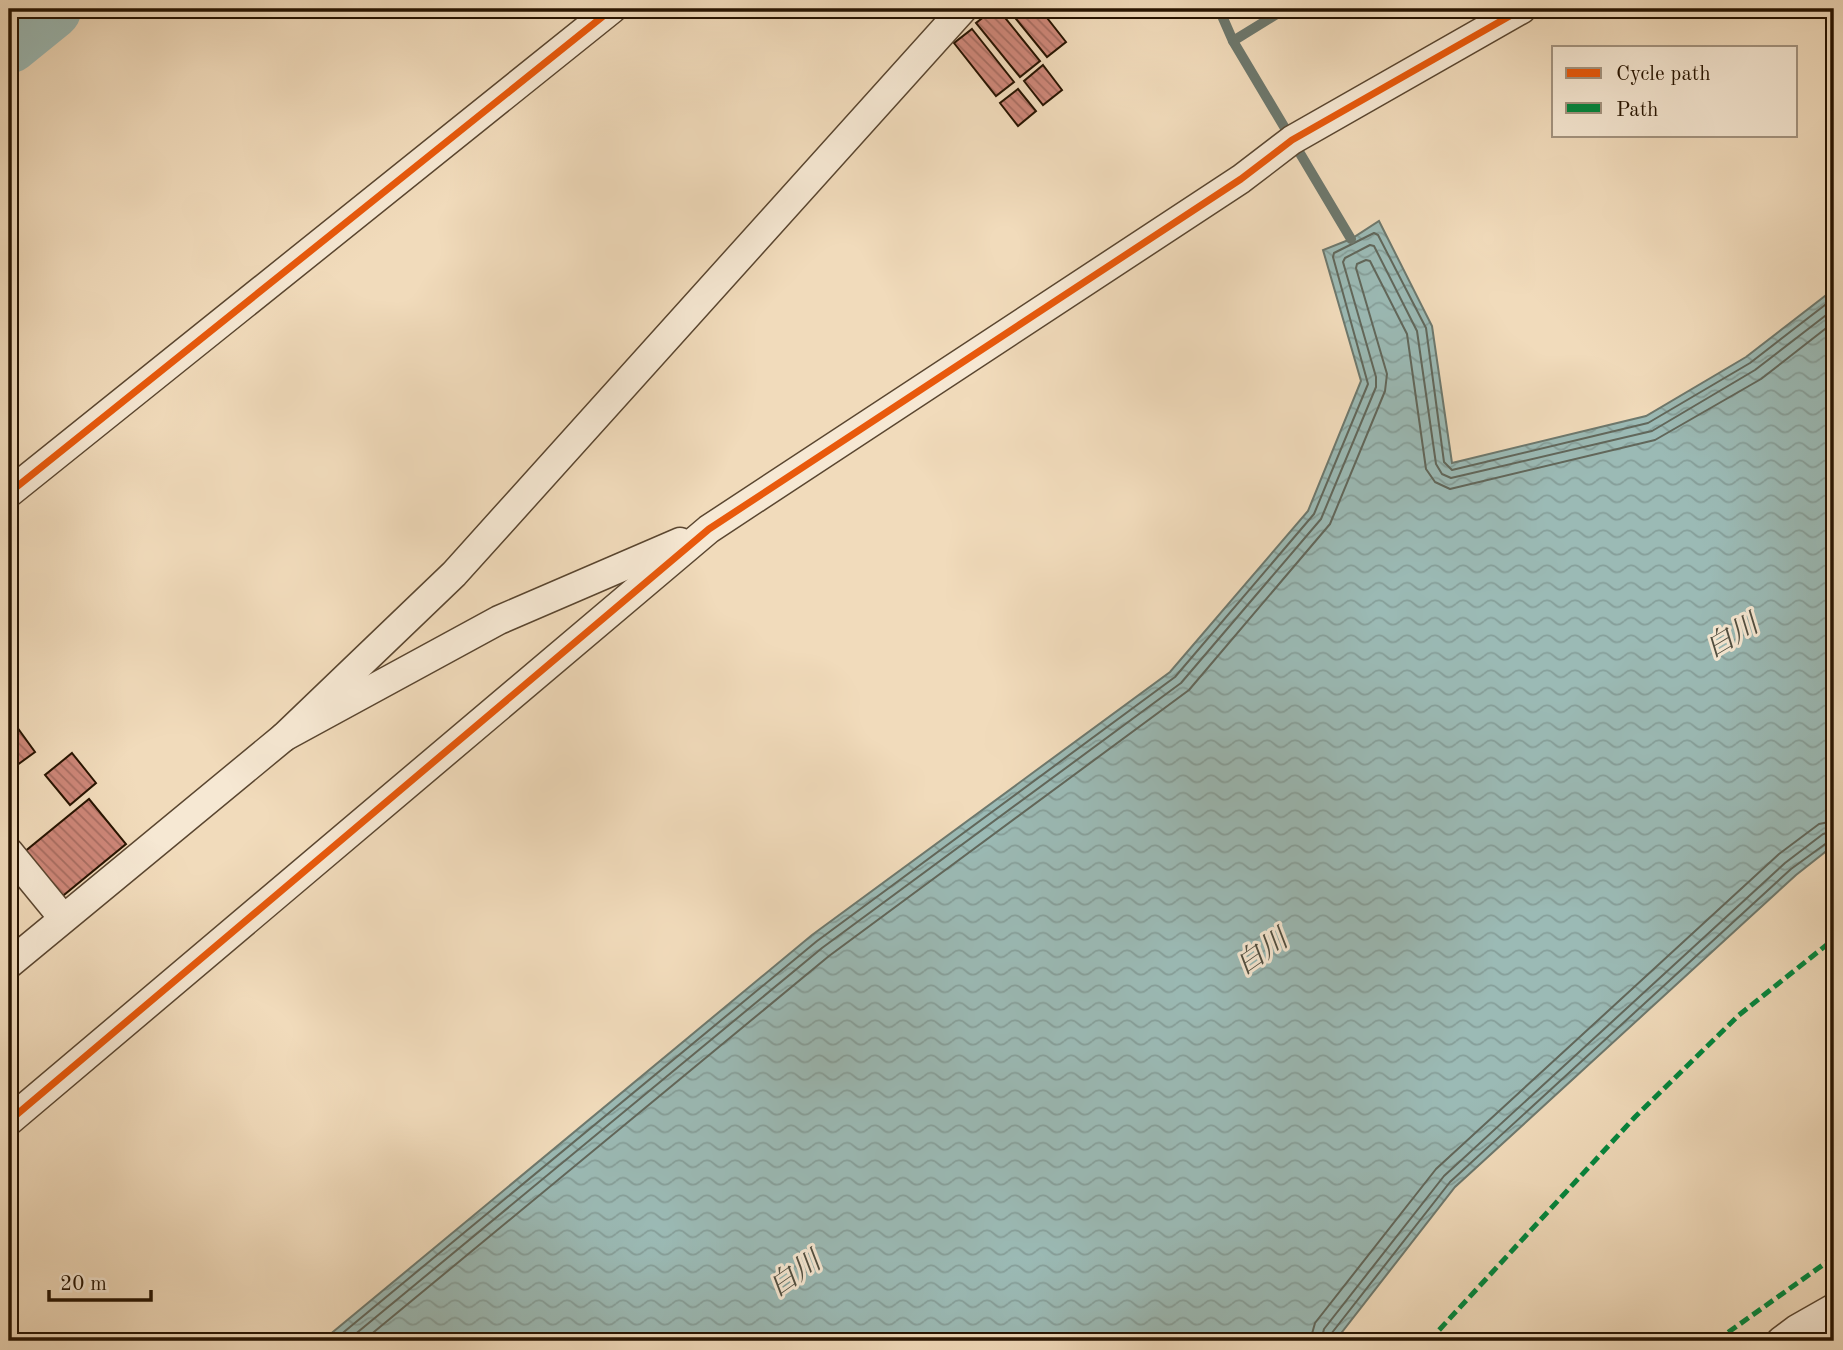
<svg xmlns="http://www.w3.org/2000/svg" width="1843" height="1350" font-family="'Old Standard TT','Noto Serif JP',serif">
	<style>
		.water { fill: url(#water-waves); stroke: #6d786d; stroke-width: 2 }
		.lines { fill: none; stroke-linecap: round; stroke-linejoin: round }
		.shore { stroke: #61675b; stroke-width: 2 }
		.stream { stroke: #6d786d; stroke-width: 10 }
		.river { stroke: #9bbab5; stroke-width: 61 }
		.building { fill: url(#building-back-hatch); stroke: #271401; stroke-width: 2 }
		.street-casing { stroke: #5a4630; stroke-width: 31 }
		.street { stroke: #f6e8d3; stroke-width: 28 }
		.quiet { stroke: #00873e; stroke-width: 5; stroke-dasharray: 10 5; stroke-linecap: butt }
		.cycleway-casing { stroke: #f6e8d3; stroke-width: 11 }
		.cycleway { stroke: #e8590c; stroke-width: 7 }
		.labels { text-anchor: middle; stroke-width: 6; stroke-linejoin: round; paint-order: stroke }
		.water-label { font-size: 28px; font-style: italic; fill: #504e40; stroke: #f6e8d3 }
	</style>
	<defs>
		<pattern id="water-waves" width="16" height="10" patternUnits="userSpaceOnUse" patternTransform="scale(1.75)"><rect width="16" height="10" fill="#9bbab5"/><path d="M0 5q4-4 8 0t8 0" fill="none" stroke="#869f9a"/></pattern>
		<pattern id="building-back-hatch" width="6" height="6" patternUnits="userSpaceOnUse" patternTransform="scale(1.75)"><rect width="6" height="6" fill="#ce8779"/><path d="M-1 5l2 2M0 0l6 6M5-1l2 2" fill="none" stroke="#a76d61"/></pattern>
	</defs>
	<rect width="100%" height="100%" fill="#f1dbbb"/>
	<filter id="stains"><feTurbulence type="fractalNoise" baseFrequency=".00286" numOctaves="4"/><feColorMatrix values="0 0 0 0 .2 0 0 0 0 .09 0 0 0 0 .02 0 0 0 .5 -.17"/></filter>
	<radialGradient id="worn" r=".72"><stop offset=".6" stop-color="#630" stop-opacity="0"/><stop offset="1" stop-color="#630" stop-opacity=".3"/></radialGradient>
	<path class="water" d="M1379,221L1432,326L1452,463L1646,416L1746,357L1834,289V845L1796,875L1455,1187L1335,1341H322L812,935L1170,672L1308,511L1361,381L1323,250L1351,239Z"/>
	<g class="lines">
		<g class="shore">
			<path d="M333,1341L817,941L1175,677L1314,514L1368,384L1333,257L1334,253L1374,233L1378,235L1426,328L1444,462L1452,470L1648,423L1750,363L1834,298"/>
			<path d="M347,1341L822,948L1181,683L1321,519L1376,387V377L1343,262L1345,258L1370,245L1374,246L1417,331L1436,464L1442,474L1451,478L1652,431L1755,370L1834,309"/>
			<path d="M363,1341L829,956L1189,690L1330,524L1385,391L1387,374L1356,268L1357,264L1366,260L1370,261L1407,334L1426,469L1435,482L1450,489L1655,440L1761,379L1834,322"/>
			<path d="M1310,1341L1315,1323L1436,1169L1779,854L1819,824L1834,821"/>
			<path d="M1321,1341L1324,1329L1444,1176L1785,863L1823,834L1834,831"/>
			<path d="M1330,1341L1331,1334L1450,1182L1791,869L1828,842L1834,840"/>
		</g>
		<g class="stream">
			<path d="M1219,9L1233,41"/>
			<path d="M1285,9L1233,41L1351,239"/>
		</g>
		<path class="river" d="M9,43L51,9"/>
	</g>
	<g class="building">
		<path d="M994,9H998L1040,61L1020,77L976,23Z"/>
		<path d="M1008,9H1040L1066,42L1047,57Z"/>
		<path d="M972,29L1014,82L996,96L954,43Z"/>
		<path d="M1043,65L1062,90L1043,105L1024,81Z"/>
		<path d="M1018,89L1036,111L1018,126L1000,103Z"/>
		<path d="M9,716L35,752L9,771Z"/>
		<path d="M72,753L96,783L70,805L45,775Z"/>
		<path d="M89,799L126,844L59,899L23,853Z"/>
	</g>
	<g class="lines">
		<g class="street-casing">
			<g id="street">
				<path d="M9,493L612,9"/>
				<path d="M284,737L454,574L963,9"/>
				<path d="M9,852L63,918"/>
				<path d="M9,964L284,737L499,620L680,542"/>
				<path d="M9,1121L709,529L1241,179L1292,140L1522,9"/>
				<path d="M1781,1341L1797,1329L1834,1308"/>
				<path d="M1827,1341L1834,1338"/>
			</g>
		</g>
		<use href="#street" class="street"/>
		<g class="quiet">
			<path d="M1429,1341L1635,1117L1739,1015L1834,939"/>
			<path d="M1716,1341L1834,1257"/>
		</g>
		<g class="cycleway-casing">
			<g id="cycleway">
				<path d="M9,493L612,9"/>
				<path d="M9,1121L709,529L1241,179L1292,140L1522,9"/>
			</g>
		</g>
		<use href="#cycleway" class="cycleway"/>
	</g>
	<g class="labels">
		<g class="water-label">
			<text transform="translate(1731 635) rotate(-31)" y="10">白川</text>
			<text transform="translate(1261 951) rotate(-35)" y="10">白川</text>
			<text transform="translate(794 1273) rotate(-35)" y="10">白川</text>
		</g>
	</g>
	<rect width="1843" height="1350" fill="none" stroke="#f1dbbb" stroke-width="35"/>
	<rect x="10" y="10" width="1822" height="1329" fill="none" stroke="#271401" stroke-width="3.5"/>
	<rect x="18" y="18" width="1808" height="1315" fill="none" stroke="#271401" stroke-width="2"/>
	<rect x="1552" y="46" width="245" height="91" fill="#f6e8d3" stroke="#a3937f" stroke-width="2"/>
	<rect x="1566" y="68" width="35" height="10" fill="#e8590c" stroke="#a3937f" stroke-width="2"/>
	<text x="1616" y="80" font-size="21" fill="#271401">Cycle path</text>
	<rect x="1566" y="103" width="35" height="10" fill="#00873e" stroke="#a3937f" stroke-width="2"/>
	<text x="1616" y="116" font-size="21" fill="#271401">Path</text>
	<path d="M49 1290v10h102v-10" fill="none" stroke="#271401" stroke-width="3.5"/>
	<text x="60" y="1290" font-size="21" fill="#271401" stroke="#f6e8d3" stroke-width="5" paint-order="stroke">20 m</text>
	<rect width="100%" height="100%" filter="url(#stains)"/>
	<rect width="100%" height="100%" fill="url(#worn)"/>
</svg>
